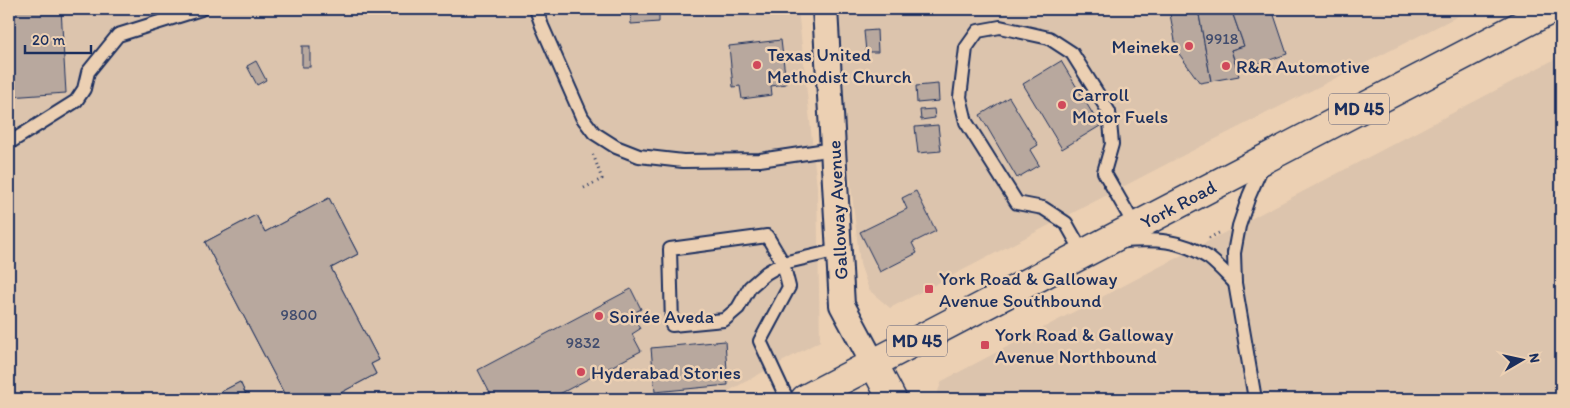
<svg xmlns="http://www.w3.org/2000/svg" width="1570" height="408" font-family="Itim,sans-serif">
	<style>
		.built { fill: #dcc4ad }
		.building { fill: #b8a89e; stroke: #1b2f5e }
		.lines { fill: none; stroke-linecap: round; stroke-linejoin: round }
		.service-casing { stroke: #1b2f5e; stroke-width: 16 }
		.minor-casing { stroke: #1b2f5e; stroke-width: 28 }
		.tertiary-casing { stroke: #1b2f5e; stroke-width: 31 }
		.primary-casing { stroke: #1b2f5e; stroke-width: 31 }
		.path { stroke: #1b2f5e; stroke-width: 3; stroke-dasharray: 1 4; stroke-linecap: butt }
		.service { stroke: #ecd0b3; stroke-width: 12 }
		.minor { stroke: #ecd0b3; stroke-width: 24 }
		.tertiary { stroke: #ecd0b3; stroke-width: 28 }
		.primary { stroke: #ecd0b3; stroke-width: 28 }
		.poi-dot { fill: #d1495b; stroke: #ecd0b3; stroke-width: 2 }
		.labels { text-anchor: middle; stroke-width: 5; stroke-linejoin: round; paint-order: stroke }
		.number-label { font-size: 16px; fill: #424d6e }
		.shield { fill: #ecd0b3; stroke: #5a5f78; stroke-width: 1 }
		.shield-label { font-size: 18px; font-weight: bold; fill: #1b2f5e }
		.poi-label { font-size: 19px; fill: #1b2f5e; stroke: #ecd0b3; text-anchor: start }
		.street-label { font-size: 19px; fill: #1b2f5e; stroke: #ecd0b3 }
	</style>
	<rect width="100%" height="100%" fill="#ecd0b3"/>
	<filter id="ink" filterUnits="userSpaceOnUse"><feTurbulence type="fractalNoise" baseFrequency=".02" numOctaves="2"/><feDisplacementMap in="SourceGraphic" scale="10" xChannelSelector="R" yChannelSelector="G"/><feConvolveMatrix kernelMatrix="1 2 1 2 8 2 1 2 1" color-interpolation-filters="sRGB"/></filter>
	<g filter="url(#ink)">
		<g class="built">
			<path d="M9,9H798L817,187L820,341L714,399H9Z"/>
			<path d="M834,9H1472L1182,156L890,308L869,290L860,264L837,66Z"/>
			<path d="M1561,56V399H935L942,381Z"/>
		</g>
		<g class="building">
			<path d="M9,9H61L66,93L9,97Z"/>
			<path d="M630,9H659V22L631,24Z"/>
			<path d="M1169,9H1198L1211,81L1200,83L1177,51Z"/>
			<path d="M1198,9H1231L1244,46L1231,50L1239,76L1211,81Z"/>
			<path d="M1231,9H1272L1287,54L1238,71L1231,50L1244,46Z"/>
			<path d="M877,30L878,52H866L864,31Z"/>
			<path d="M781,40L786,84L771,86L772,95L742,99L740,86L733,87L729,46Z"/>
			<rect x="302" y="46" width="8" height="21"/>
			<path d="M256,61L266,80L257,85L247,66Z"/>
			<path d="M1061,61L1100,126L1062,149L1023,84Z"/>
			<path d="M938,84L939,101L917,103L916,86Z"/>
			<path d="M1009,97L1038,145L1030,150L1039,165L1017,178L980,115Z"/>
			<path d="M934,109L935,118L921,120L920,110Z"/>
			<path d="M938,125L941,151L918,153L915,127Z"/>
			<path d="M916,191L936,231L912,243L917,253L880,272L860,232L907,209L902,198Z"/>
			<path d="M329,198L358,254L331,268L379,360L371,364L376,374L329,399H287L205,242L256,215L265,232Z"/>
			<path d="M329,198L358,254L331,268L379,360L371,364L376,374L329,399H287L205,242L256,215L265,232Z"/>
			<path d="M631,289L641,309L632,314L640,329L632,334L641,351L550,399H493L478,370Z"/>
			<path d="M725,341L728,385L655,392L651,348Z"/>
			<path d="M240,382L248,399H207Z"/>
			<path d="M240,382L248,399H207Z"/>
		</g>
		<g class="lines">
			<g class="service-casing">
				<g id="service">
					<path d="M536,9L542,26L582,117L594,133L616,147L639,156L683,161L760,160L833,149"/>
					<path d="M9,143L76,101L84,89L88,72L118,35L201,9"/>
					<path d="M767,236L783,263L766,273L750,287L738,308L724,320L672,325L670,249Z"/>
					<path d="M1122,241C1155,239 1180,239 1209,258C1218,265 1227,275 1235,283"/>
					<path d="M1083,253L1066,223L1043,208L1017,203L966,122L960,97L966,48L978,31L1000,27L1049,38L1072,53L1109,112L1112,144L1104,172L1135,226"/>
					<path d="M787,399L760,341L789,287L783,263L839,250"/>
					<path d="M1255,399L1235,283L1234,253L1239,226L1249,196L1263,164"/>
				</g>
			</g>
			<g class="minor-casing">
				<path id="minor" d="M825,9L842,305L873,363"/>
			</g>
			<g class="tertiary-casing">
				<path id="tertiary" d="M873,363L892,399"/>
			</g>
			<g class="primary-casing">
				<path id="primary" d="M805,399L1552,9"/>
			</g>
			<g class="path">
				<path d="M584,188L602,179L593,154"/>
				<path d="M1209,238L1221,232"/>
			</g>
			<use href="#service" class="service"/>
			<use href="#minor" class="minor"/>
			<use href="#tertiary" class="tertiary"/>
			<use href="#primary" class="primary"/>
		</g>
	</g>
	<g class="poi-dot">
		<circle cx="1189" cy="46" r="5"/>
		<circle cx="757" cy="65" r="5"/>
		<circle cx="1226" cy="66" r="5"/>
		<circle cx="1062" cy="105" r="5"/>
		<rect x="924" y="284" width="10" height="10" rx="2.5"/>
		<circle cx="599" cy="316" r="5"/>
		<rect x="980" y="340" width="10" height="10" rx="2.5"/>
		<circle cx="581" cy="372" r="5"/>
	</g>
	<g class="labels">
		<g class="number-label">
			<text x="1222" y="44">9918</text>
			<text x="299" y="320">9800</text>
			<text x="583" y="348">9832</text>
		</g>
		<g class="shield">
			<rect x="1329" y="93.5" width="60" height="31" rx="4"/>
			<rect x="887" y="325.5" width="60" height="31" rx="4"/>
		</g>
		<g class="shield-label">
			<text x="1359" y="115">MD 45</text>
			<text x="917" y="347">MD 45</text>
		</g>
		<g class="poi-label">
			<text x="1179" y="53" text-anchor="end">Meineke</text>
			<text x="767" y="61">Texas United<tspan x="767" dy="22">Methodist Church</tspan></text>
			<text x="1236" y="73">R&amp;R Automotive</text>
			<text x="1072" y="101">Carroll<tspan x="1072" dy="22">Motor Fuels</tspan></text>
			<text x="939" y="285">York Road &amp; Galloway<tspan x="939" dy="22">Avenue Southbound</tspan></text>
			<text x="609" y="323">Soirée Aveda</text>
			<text x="995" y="341">York Road &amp; Galloway<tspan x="995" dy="22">Avenue Northbound</tspan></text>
			<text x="591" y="379">Hyderabad Stories</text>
		</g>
		<g class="street-label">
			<text transform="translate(1178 204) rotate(-28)" y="7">York Road</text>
			<text transform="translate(837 210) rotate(-93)" y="7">Galloway Avenue</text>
		</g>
	</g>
	<rect width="1570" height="408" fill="none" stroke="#ecd0b3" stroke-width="30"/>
	<rect x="15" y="15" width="1540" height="378" fill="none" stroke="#1b2f5e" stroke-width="2" filter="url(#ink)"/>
	<g transform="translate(1522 360) rotate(81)" stroke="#ecd0b3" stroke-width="4" paint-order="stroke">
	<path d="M0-4L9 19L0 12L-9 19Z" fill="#1b2f5e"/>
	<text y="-8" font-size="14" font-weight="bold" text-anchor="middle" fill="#1b2f5e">N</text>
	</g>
	<path d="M25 45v8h66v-8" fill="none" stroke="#1b2f5e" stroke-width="2.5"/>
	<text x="32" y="45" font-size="15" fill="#1b2f5e" stroke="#ecd0b3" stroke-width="4" paint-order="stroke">20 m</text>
</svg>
